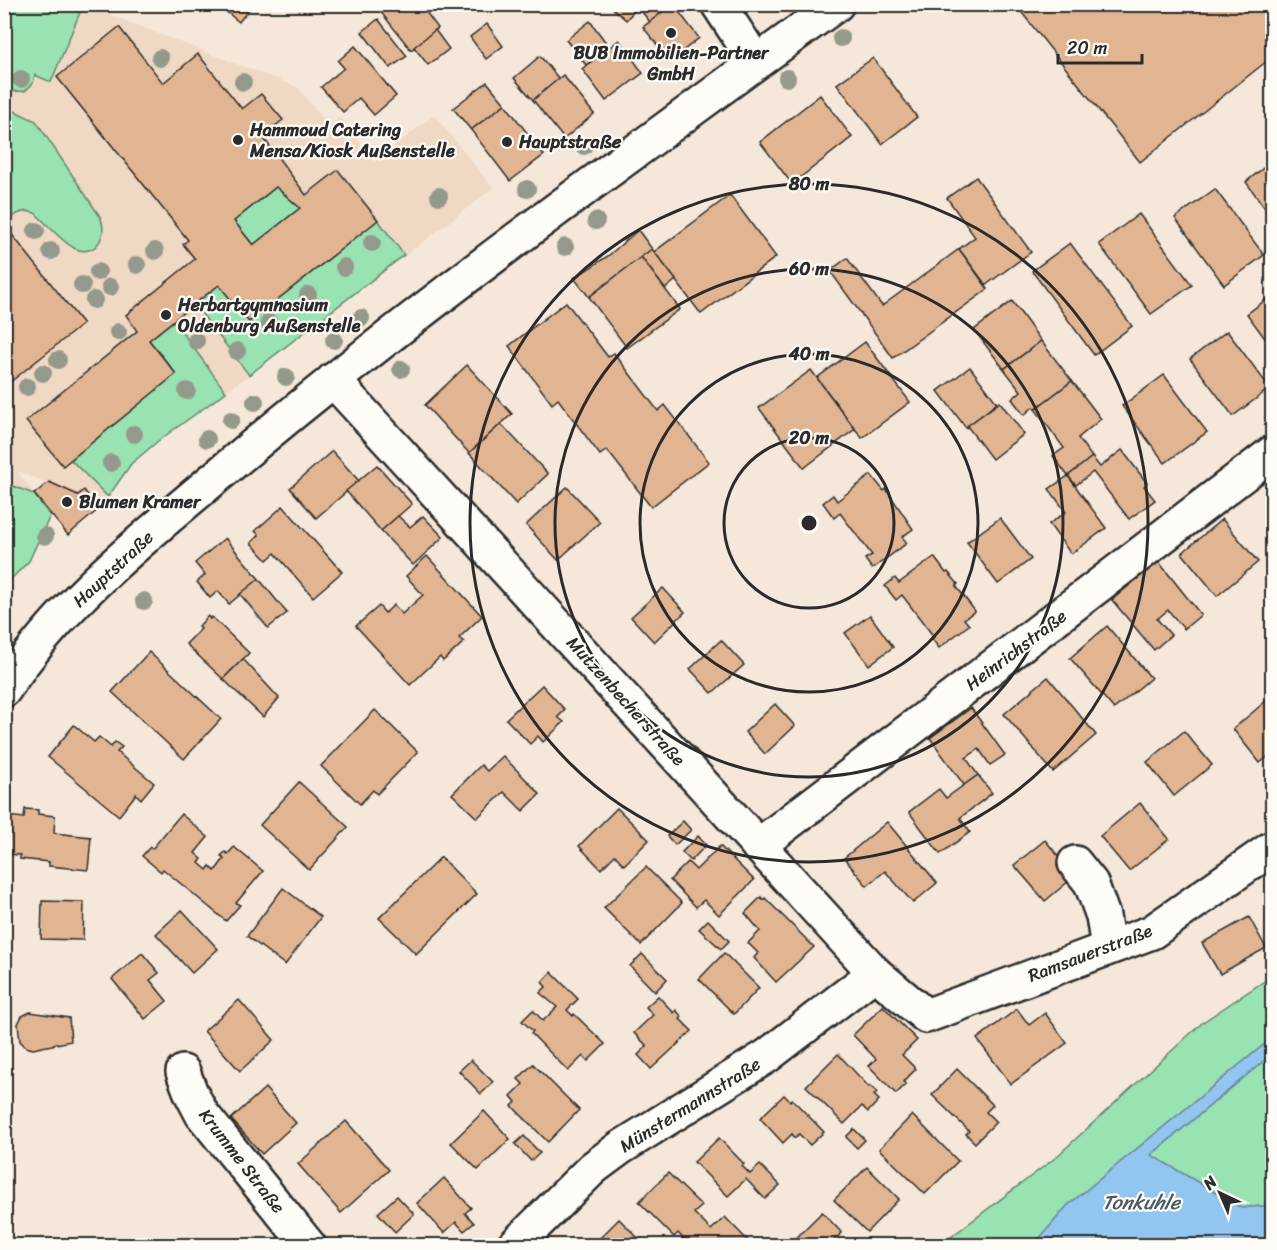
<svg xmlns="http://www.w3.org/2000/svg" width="1277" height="1250" font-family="Sriracha,sans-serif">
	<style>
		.built { fill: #efd8c4 }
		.green { fill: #99e2b2; stroke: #62866e; stroke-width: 1.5 }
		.water { fill: #92c5ef; stroke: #6987a1; stroke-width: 1.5 }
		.building { fill: #e2b592; stroke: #2b2b2b; stroke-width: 1.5; fill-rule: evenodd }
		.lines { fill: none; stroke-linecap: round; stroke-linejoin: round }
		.minor-casing { stroke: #2b2b2b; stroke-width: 38 }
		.major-casing { stroke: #2b2b2b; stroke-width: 38 }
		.minor { stroke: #fdfcf7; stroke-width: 33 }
		.major { stroke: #fdfcf7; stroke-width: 33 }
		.tree { fill: #95998c }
		.ring { fill: none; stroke: #2b2b2b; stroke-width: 3 }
		.poi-dot { fill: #2b2b2b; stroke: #fdfcf7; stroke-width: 2 }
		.labels { text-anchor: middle; stroke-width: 4.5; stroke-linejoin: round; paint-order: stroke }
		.poi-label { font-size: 18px; font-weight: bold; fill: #2b2b2b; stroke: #fdfcf7; text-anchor: start }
		.street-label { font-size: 18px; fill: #2b2b2b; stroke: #fdfcf7 }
		.water-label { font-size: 20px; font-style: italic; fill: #4a5966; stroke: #fdfcf7 }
		.centre { fill: #2b2b2b; stroke: #fdfcf7; stroke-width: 3 }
		.ring-label { font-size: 18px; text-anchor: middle; font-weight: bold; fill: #2b2b2b; stroke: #fdfcf7; stroke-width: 4.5; stroke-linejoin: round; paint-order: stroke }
	</style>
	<rect width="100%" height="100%" fill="#f5e7d9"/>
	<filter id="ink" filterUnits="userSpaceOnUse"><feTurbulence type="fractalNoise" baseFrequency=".0167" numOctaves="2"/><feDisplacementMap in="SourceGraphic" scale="12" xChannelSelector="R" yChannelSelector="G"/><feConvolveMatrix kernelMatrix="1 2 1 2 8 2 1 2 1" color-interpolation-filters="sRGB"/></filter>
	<g filter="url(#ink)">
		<path class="built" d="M4,5H84L297,87L329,126L340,117L375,162L434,115L493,188L249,375L158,441L131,464L99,509L84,490L78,495L17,471L34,494L5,483Z"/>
		<g class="green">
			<path d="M5,4L83,5L51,82L35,75L33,83L25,91L5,92Z"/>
			<path d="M6,107L36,121L99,215C110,233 96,259 74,248C61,241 46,223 35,213C22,208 15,215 5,224Z"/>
			<path d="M276,187L300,208L253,245L234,221Z"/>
			<path d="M378,220L404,255L249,375L194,304L219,285L249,322Z"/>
			<path d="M174,321L226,392L158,441L131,464L108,497L71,460L176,374L149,340Z"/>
			<path d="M5,483L34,494L50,516L29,561L5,585Z"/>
			<path d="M1272,976V1038L1067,1206L1034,1245L939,1246L1055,1158L1203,1022Z"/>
			<path d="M1272,1054V1205L1242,1208L1151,1155Z"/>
		</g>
		<path class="water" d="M1272,1038V1054L1151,1155L1242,1208L1272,1205V1245H1034L1067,1206Z"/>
		<g class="building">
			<path d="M217,4H253L239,22Z"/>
			<path d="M389,4H420L438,28L411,50L380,11Z"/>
			<path d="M608,4H653L660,14L650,22L638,7L626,20Z"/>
			<path d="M673,4L699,38L670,61L643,27Z"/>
			<path d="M1015,4H1272V57L1140,162Z"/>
			<path d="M378,19L407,56L390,68L362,32Z"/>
			<path d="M590,21L610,48L586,65L566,40Z"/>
			<path d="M487,24L503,46L486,59L470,37Z"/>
			<path d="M119,27L163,83L198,54L242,109L261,94L283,120L262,136L306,195L338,170L378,220L249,322L219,285L194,304L149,340L176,374L63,466L26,421L137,331L126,315L195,259L183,244L188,240L57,77ZM276,187L300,208L253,245L234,221Z"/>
			<path d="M435,30L449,49L428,65L414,47Z"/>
			<path d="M619,40L643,73L606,101L582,69Z"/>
			<path d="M355,46L396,96L374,115L359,98L343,112L321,87L344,68L338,61Z"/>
			<path d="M540,56L559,79L533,100L514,78Z"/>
			<path d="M873,58L917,117L882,144L837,84Z"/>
			<path d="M563,75L594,114L564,139L533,100Z"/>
			<path d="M487,82L505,104L471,130L453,108Z"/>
			<path d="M820,95L852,137L792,184L760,142Z"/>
			<path d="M505,104L544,155L510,181L471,130Z"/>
			<path d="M1272,161V218L1246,182Z"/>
			<path d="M976,177L1031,252L986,285L959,249L975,237L947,198Z"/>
			<path d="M1215,189L1264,255L1224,285L1175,218Z"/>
			<path d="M730,195L776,257L701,314L654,252Z"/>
			<path d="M1139,214L1192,285L1151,314L1099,244Z"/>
			<path d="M638,230L652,249L589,297L574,278L608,256Z"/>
			<path d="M10,232L83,324L4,387V236Z"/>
			<path d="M1070,243L1132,326L1094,355L1032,271Z"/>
			<path d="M652,249L676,280L665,289L641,257Z"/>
			<path d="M959,249L988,289L893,358L830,271L847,258L882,306Z"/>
			<path d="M641,257L680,309L627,348L589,297Z"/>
			<path d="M1272,295V348L1247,314Z"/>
			<path d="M1012,301L1041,341L1004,369L974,330Z"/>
			<path d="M566,302L608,357L614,353L658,411L665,405L709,462L651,507L607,450L600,455L558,399L552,404L509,346Z"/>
			<path d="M1227,331L1270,388L1233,416L1190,359Z"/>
			<path d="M1041,341L1072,381L1035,409L1033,407L1024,415L1012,399L1021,391L1004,369Z"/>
			<path d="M865,342L910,402L862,438L817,378Z"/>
			<path d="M467,365L512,414L469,453L425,405Z"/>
			<path d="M970,367L997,403L966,428L938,391Z"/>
			<path d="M811,370L855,429L804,468L759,408Z"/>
			<path d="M1164,375L1207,432L1165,463L1122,406Z"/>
			<path d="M1072,381L1101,419L1078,438L1092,457L1068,476L1053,456L1064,448L1035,409Z"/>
			<path d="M1000,402L1024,434L992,459L967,426Z"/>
			<path d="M501,424L548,474L516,504L469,453Z"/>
			<path d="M1122,450L1147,483L1144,486L1155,500L1129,519L1093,472L1076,485L1068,476L1092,457L1100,467Z"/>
			<path d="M332,451L359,481L316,518L290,488Z"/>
			<path d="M377,465L412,504L381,531L346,491Z"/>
			<path d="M871,475L884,491L886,489L913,529L902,537L907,543L872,569L865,559L872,555L840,513L834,518L823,503L833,495L837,501Z"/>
			<path d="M1068,476L1106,528L1071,554L1049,524L1066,512L1049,489Z"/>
			<path d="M49,482L78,495L84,490L99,509L68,535L34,494Z"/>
			<path d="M567,487L600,522L558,560L526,525Z"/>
			<path d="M283,506L342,572L313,597L275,553L267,560L251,543L259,535L255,531Z"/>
			<path d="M398,516L410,527L423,516L443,537L413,565L381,531Z"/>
			<path d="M1000,518L1031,559L998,584L967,542Z"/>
			<path d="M1222,519L1258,562L1217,596L1182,553Z"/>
			<path d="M225,538L259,579L229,604L218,591L210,598L197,582L205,575L195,563Z"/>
			<path d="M427,556L482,616L459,638L464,642L443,661L440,657L410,685L356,626L379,606L385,613L394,605L402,614L423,595L406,576Z"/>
			<path d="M934,557L946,573L948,572L958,584L956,586L975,611L964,619L969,625L939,648L932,639L934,637L902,595L896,600L885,586L895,578L899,583Z"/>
			<path d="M1158,561L1201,615L1184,629L1168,610L1157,619L1171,635L1154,650L1112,600Z"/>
			<path d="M259,579L287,613L268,628L240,594Z"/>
			<path d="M663,588L685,612L654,642L631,617Z"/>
			<path d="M870,615L893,647L869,665L845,633Z"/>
			<path d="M208,616L210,619L212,617L249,653L223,679L186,644L201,629L199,626Z"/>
			<path d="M1107,626L1151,678L1114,709L1070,658Z"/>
			<path d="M721,640L744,665L712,693L690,669Z"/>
			<path d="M149,652L221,719L184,759L112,692Z"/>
			<path d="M243,659L279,698L263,717L223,679Z"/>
			<path d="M1048,677L1096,735L1053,772L1004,714Z"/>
			<path d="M542,685L565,710L558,717L564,722L543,742L538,736L530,744L506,719Z"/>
			<path d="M1267,700L1272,706V753L1260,763L1233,729Z"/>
			<path d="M775,704L795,726L765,754L745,732Z"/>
			<path d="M971,708L1005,755L990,765L979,749L966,758L978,775L964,785L930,738Z"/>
			<path d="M375,710L418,752L377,794L373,790L360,804L321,766Z"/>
			<path d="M74,725L94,742L99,737L111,747L115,742L122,747L117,752L154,783L141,799L136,794L119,816L48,757Z"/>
			<path d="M1184,731L1212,765L1174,796L1147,762Z"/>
			<path d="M503,756L540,794L523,811L504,792L477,818L452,794L481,765L487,771Z"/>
			<path d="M978,775L992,793L960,818L970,832L940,854L909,812L939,789L946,798Z"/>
			<path d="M299,782L348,827L309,870L260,825Z"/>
			<path d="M1140,803L1169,839L1129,871L1100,836Z"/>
			<path d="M617,808L649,840L624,865L615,855L601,869L579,846Z"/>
			<path d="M25,809L38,810V814L55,816L54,833L91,837L88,870L49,866V862L20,859V855L4,854L7,816L24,818Z"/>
			<path d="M181,814L208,837L195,853L202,859L199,863L207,870L210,866L215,871L224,859L221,856L225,852L228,854L234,847L263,871L236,903L240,905L226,921L163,869L161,872L142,856L150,847L152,849Z"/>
			<path d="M683,821L691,830L675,845L667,836Z"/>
			<path d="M887,822L937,883L913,903L885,871L867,886L844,858Z"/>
			<path d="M698,836L706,845L691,861L682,852Z"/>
			<path d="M1045,840L1075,876L1045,901L1014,865Z"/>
			<path d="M720,846L754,880L719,915L704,900L696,907L670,880L688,862L696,870Z"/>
			<path d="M441,857L477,894L416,954L379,918Z"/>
			<path d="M646,867L682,903L641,945L604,908Z"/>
			<path d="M283,888L321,917L285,965L247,936Z"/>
			<path d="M761,897L763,900L765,898L814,947L776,982L754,958L758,953L748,943L760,931L745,913Z"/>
			<path d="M42,901L84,902L83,940L41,939Z"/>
			<path d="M182,910L218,949L192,973L156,934Z"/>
			<path d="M1249,917L1266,948L1220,974L1202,943Z"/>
			<path d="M708,920L729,941L721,949L699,929Z"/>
			<path d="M142,953L159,973L150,980L167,1001L145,1019L112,979Z"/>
			<path d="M724,953L759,988L734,1014L699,979Z"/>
			<path d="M642,954L667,979L655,992L630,966Z"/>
			<path d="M551,972L578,999L567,1010L573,1016L574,1014L605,1044L588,1061L583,1056L568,1071L531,1033L533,1031L522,1021L533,1010L543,1021L557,1007L540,993L546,987L542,982Z"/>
			<path d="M658,996L674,1013L676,1010L682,1017L680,1019L692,1031L651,1069L638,1055L647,1046L634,1033L653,1015L646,1007Z"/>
			<path d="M239,1000L274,1040L240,1071L204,1031Z"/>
			<path d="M883,1006L917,1040L902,1055L916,1069L903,1082L906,1084L896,1094L869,1066L876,1059L853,1035Z"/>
			<path d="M1017,1009L1029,1025L1045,1013L1067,1043L1011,1084L977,1039Z"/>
			<path d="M30,1012L69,1018L71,1041L33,1049L26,1047L20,1041L18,1024L22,1016Z"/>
			<path d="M838,1054L869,1087L870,1086L877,1092L874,1095L879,1100L868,1112L862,1106L844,1124L806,1086Z"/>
			<path d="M471,1060L493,1082L481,1094L459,1071Z"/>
			<path d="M533,1064L579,1110L548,1142L512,1106L516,1102L511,1096L523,1084L518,1079Z"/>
			<path d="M957,1069L993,1105L986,1112L996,1122L975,1143L966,1134L969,1131L932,1095Z"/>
			<path d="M265,1088L296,1123L262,1154L231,1119Z"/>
			<path d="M784,1095L790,1101L792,1099L824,1132L810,1145L799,1134L795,1138L792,1134L783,1143L760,1118Z"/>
			<path d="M484,1111L510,1139L478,1170L451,1143Z"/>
			<path d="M912,1115L958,1161L925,1194L879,1149Z"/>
			<path d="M346,1121L389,1170L341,1213L298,1164Z"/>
			<path d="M854,1129L865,1140L857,1148L846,1137Z"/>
			<path d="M524,1136L540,1153L531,1161L515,1144Z"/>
			<path d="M719,1138L744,1164L742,1166L750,1174L760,1165L780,1185L765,1199L746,1179L728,1196L694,1162Z"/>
			<path d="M867,1167L899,1199L867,1232L834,1200Z"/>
			<path d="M668,1173L702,1206L694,1213L711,1230L725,1217L753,1246H690L678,1233L674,1237L639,1202Z"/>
			<path d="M444,1178L471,1208L465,1213L474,1223L464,1231L456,1222L444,1233L417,1203Z"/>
			<path d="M397,1196L414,1214L395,1232L378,1213Z"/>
			<path d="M822,1212L842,1233L831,1243L834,1246H788Z"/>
			<path d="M619,1219L646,1246L594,1244Z"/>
		</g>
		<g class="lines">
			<g class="minor-casing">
				<g id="minor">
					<path d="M718,4L756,62"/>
					<path d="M333,380L875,973L926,1016L1152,932L1272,848"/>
					<path d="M758,846L1272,453"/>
					<path d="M1075,863L1091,883L1103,916L1108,948"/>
					<path d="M183,1072L191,1093L202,1114L309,1246"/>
					<path d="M514,1246L593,1168L620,1148L767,1056L875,973"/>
				</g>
			</g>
			<g class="major-casing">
				<path id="major" d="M4,690C63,599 153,531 235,461C358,357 487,260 617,165C690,111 763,57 837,4"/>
			</g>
			<use href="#minor" class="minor"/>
			<use href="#major" class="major"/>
		</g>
		<g class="tree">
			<circle cx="841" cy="38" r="9"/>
			<circle cx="160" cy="58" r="9"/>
			<circle cx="787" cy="78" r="9"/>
			<circle cx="21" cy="79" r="9"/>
			<circle cx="243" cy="82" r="9"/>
			<circle cx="584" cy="146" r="9"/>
			<circle cx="527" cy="189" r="9"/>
			<circle cx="439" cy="196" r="9"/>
			<circle cx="596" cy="221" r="9"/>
			<circle cx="36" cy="231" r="9"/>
			<circle cx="372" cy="243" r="9"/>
			<circle cx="565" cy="247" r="9"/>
			<circle cx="51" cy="251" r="9"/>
			<circle cx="155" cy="251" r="9"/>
			<circle cx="137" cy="265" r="9"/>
			<circle cx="344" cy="267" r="9"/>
			<circle cx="98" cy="272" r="9"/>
			<circle cx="82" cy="285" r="9"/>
			<circle cx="110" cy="287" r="9"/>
			<circle cx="308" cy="295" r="9"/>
			<circle cx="94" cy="300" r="9"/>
			<circle cx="361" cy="318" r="9"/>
			<circle cx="269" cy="323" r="9"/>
			<circle cx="118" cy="332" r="9"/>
			<circle cx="334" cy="340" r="9"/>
			<circle cx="196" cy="341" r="9"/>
			<circle cx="237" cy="351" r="9"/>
			<circle cx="58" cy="360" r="9"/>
			<circle cx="401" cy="369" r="9"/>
			<circle cx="43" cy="373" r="9"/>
			<circle cx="286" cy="377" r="9"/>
			<circle cx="27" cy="387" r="9"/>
			<circle cx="187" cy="391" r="9"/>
			<circle cx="255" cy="402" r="9"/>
			<circle cx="231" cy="420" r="9"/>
			<circle cx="134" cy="434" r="9"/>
			<circle cx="207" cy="439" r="9"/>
			<circle cx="111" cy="463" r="9"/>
			<circle cx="45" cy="536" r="9"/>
			<circle cx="144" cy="601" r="9"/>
		</g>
	</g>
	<g class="ring">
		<circle cx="809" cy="523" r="85"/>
		<circle cx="809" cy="523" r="169"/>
		<circle cx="809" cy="523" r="254"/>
		<circle cx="809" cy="523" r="339"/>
	</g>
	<g class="poi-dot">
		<circle cx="671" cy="33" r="6"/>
		<circle cx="238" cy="140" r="6"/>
		<circle cx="507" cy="142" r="6"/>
		<circle cx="166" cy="315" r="6"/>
		<circle cx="67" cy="502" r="6"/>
	</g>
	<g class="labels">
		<g class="poi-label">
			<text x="671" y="59" text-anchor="middle">BUB Immobilien-Partner<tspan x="671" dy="21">GmbH</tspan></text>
			<text x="250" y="136">Hammoud Catering<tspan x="250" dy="21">Mensa/Kiosk Außenstelle</tspan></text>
			<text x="519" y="148">Hauptstraße</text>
			<text x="178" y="311">Herbartgymnasium<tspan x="178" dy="21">Oldenburg Außenstelle</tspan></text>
			<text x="79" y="508">Blumen Kramer</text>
		</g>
		<g class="street-label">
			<text transform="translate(113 569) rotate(-43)" y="6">Hauptstraße</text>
			<text transform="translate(1016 650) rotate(-37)" y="6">Heinrichstraße</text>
			<text transform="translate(626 701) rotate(48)" y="6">Mutzenbecherstraße</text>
			<text transform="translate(1090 953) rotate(-21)" y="6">Ramsauerstraße</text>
			<text transform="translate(690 1105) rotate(-32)" y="6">Münstermannstraße</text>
			<text transform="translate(242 1161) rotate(52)" y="6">Krumme Straße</text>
		</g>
		<g class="water-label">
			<text x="1141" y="1209">Tonkuhle</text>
		</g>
	</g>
	<circle cx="809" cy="523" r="9" class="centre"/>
	<g class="ring-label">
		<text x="809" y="190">80 m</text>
		<text x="809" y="275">60 m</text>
		<text x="809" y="360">40 m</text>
		<text x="809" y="444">20 m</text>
	</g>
	<rect width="1277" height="1250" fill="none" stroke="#fdfcf7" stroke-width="24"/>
	<rect x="12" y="12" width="1253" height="1226" fill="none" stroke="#2b2b2b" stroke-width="2" filter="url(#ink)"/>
	<g transform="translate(1220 1193) rotate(316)" stroke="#fdfcf7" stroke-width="4.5" paint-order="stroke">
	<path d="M0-4.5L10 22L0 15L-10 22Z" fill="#2b2b2b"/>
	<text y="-9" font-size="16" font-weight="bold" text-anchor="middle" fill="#2b2b2b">N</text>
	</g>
	<path d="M1058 54v9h84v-9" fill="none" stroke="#2b2b2b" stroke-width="3"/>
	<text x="1067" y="54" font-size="18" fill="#2b2b2b" stroke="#fdfcf7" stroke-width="4.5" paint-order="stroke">20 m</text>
</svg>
